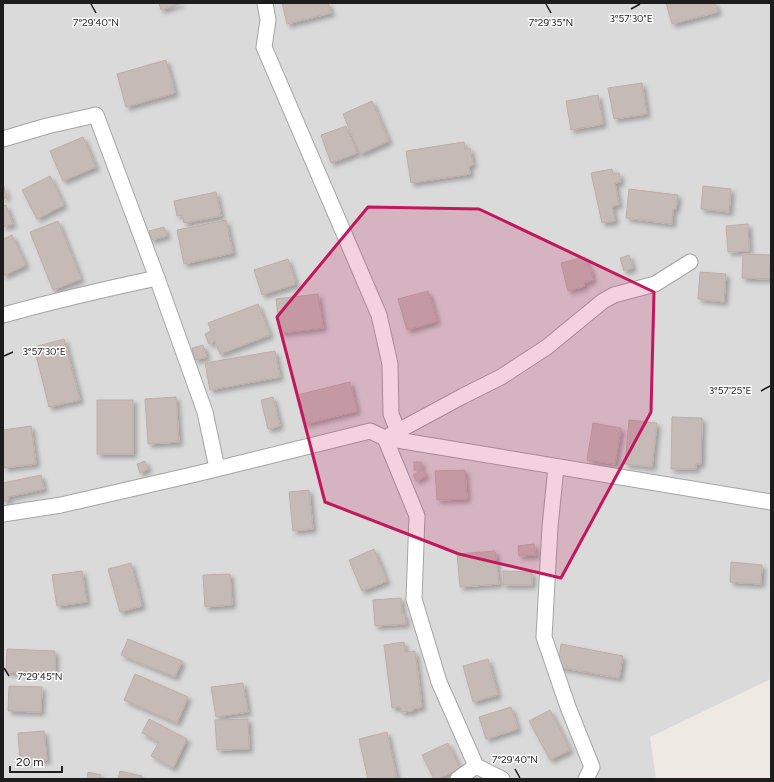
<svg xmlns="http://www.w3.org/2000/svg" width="774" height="782" font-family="Figtree,sans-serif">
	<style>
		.residential { fill: #dbdada }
		.building { fill: #c6bab6; stroke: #c0ada5; filter: url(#shadow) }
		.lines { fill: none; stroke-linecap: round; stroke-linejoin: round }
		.street-casing { stroke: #a4a4a4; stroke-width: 17 }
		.street { stroke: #fff; stroke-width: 15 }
		.marked { fill: #c2185b; fill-opacity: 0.2; stroke: #c2185b; stroke-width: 3; stroke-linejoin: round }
		.ticks { fill: none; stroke: #1d1d1d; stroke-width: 1.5 }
		.ticks-label { font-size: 10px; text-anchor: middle; fill: #1d1d1d; stroke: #fff; stroke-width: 3; stroke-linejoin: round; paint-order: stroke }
	</style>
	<defs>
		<filter id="shadow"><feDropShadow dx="3.5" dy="3.5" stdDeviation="2" flood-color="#0004"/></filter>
	</defs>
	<rect width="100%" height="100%" fill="#eee9e2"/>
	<path class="residential" d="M3,3H771V679L650,737L656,779H3Z"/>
	<g class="building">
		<path d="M159,3H182L161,10Z"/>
		<path d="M282,3H328L331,13L287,24Z"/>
		<path d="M666,3H715L718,12L672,24Z"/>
		<path d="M166,60L175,93L126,107L117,74Z"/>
		<path d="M642,83L647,114L614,119L608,88Z"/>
		<path d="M598,95L603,124L571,130L566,101Z"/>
		<path d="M372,101L389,141L360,154L343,114Z"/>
		<path d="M346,126L357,153L331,163L321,135Z"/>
		<path d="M83,137L96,167L63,181L50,151Z"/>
		<path d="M464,142L465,149L470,148L473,165L469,166L470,174L411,183L406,151Z"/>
		<path d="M612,169L613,174L619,173L621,182L615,183L619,205L612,206L615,221L602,223L591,173Z"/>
		<path d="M50,176L64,205L37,219L22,190Z"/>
		<path d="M3,184L7,197L3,199Z"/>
		<path d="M703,186L731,189L729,212L701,209Z"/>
		<path d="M629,189L678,195L676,209H673L672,224L626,218Z"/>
		<path d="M216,192L221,216L184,223L182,215L177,216L174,201Z"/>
		<path d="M6,205L13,224L3,227V206Z"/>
		<path d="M226,220L233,253L184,264L177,230Z"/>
		<path d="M58,221L81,279L53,290L30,232Z"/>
		<path d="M748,224L749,251L728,252L726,226Z"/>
		<path d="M164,227L167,236L151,240L149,231Z"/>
		<path d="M12,235L26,265L3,276V239Z"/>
		<path d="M743,254L771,255L769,279L742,278Z"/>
		<path d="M629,255L633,268L624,271L620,258Z"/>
		<path d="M585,257L588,267H590L593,280L584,283L585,286L568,291L561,263Z"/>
		<path d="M288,259L296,284L262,295L254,270Z"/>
		<path d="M700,272L726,274L724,302L698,299Z"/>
		<path d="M428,291L437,321L407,330L398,299Z"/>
		<path d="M318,294L323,328L280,333L276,299Z"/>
		<path d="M258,304L270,335L220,354L215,341L209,344L205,334L211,331L208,323Z"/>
		<path d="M64,339L80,400L49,407L34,347Z"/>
		<path d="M203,345L207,357L195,360L192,348Z"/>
		<path d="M275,351L280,377L210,390L205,363Z"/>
		<path d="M350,382L357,411L305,424L297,395Z"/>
		<path d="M176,397L179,442L148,444L145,399Z"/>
		<path d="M273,397L280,426L268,429L261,400Z"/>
		<rect x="97" y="400" width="36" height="54"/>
		<path d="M672,417L702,418L701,464H696V469H671Z"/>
		<path d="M629,420L657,423L652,467L625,464Z"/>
		<path d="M593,423L621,428L615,464L587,460Z"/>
		<path d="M31,426L36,464L4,468L3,456V430Z"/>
		<path d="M145,461L148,469L140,473L137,464Z"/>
		<rect x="414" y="462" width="7" height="8"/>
		<path d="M423,470L426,476L416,481L413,475Z"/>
		<path d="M465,470L467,499L437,500L435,471Z"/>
		<path d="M41,475L44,489L8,497L9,500L3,502V483Z"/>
		<path d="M309,490L313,529L293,531L289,492Z"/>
		<path d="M534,544L536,555L519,556L518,546Z"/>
		<path d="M374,549L387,581L362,591L349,560Z"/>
		<path d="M495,551L499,584L460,587L457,554Z"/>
		<path d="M731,562L762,565L761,584L730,582Z"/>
		<path d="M131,563L142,606L120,612L108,569Z"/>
		<path d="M82,571L87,602L57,606L52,575Z"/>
		<path d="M503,571L532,572V585H503Z"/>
		<path d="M230,574L232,605L205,607L203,575Z"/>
		<path d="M401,598L402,614H405L406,624L375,626L373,600Z"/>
		<path d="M128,639L182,661L175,677L121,655Z"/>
		<path d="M404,642L405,652L415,651L422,707L413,709V711L401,712L400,707L392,708L384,645Z"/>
		<path d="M561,644L623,656L619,678L558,667Z"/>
		<path d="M7,649L55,651V674L6,672Z"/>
		<path d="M488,659L498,695L473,702L463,666Z"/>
		<path d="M135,674L188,697L177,723L124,700Z"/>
		<path d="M243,683L248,712L216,717L211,687Z"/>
		<path d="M9,686L42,687L41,712L8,711Z"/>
		<path d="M511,707L518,729L486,739L479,717Z"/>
		<path d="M550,710L570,750L550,760L529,721Z"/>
		<path d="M149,719L187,739L173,768L151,756L159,742L142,733Z"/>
		<path d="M248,719L249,749L217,750L215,720Z"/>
		<path d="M44,731L47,760L20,762L18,733Z"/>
		<path d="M387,732L397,779H368L359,739Z"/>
		<path d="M448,743L460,768L438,779H434L422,755Z"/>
		<path d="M120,771L142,776L141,779H118Z"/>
		<path d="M88,772L101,775L100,779H87Z"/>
	</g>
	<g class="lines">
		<g class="street-casing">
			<g id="street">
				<path d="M265,3L268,20L264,47L379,315L390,364L391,414L398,431"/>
				<path d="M3,139L47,126L96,115L157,278L205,412L217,468"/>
				<path d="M3,315C54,301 105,289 157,278"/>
				<path d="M385,438L771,502"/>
				<path d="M385,438L417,516L414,599L439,682L476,766L502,779"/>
				<path d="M556,467L550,527L544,637L568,707L592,767L586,779"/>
				<path d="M3,514L61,505L196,474L370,431L385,438L463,396L501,377L547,347L603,301L614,295L655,284L690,262"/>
				<path d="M458,779L476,766"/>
			</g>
		</g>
		<use href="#street" class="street"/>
	</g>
	<path class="marked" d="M368,207L479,209L654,292L651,412L561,578L459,554L325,502L277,317Z"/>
	<path class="ticks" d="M91,4L96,13M546,4L551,13M631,9L640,4M4,356L13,352M761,391L770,386M4,668L9,676M515,769L520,778"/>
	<g class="ticks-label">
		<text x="631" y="22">3°57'30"E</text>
		<text x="96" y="26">7°29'40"N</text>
		<text x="551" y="26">7°29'35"N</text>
		<text x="44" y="355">3°57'30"E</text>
		<text x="730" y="394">3°57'25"E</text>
		<text x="40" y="680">7°29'45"N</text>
		<text x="515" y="763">7°29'40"N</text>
	</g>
	<rect width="774" height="782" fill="none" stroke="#1d1d1d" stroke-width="8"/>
	<path d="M10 766v6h52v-6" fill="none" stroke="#1d1d1d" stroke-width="2"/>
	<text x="16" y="766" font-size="12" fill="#1d1d1d" stroke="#ffffff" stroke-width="3" paint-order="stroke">20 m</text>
</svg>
